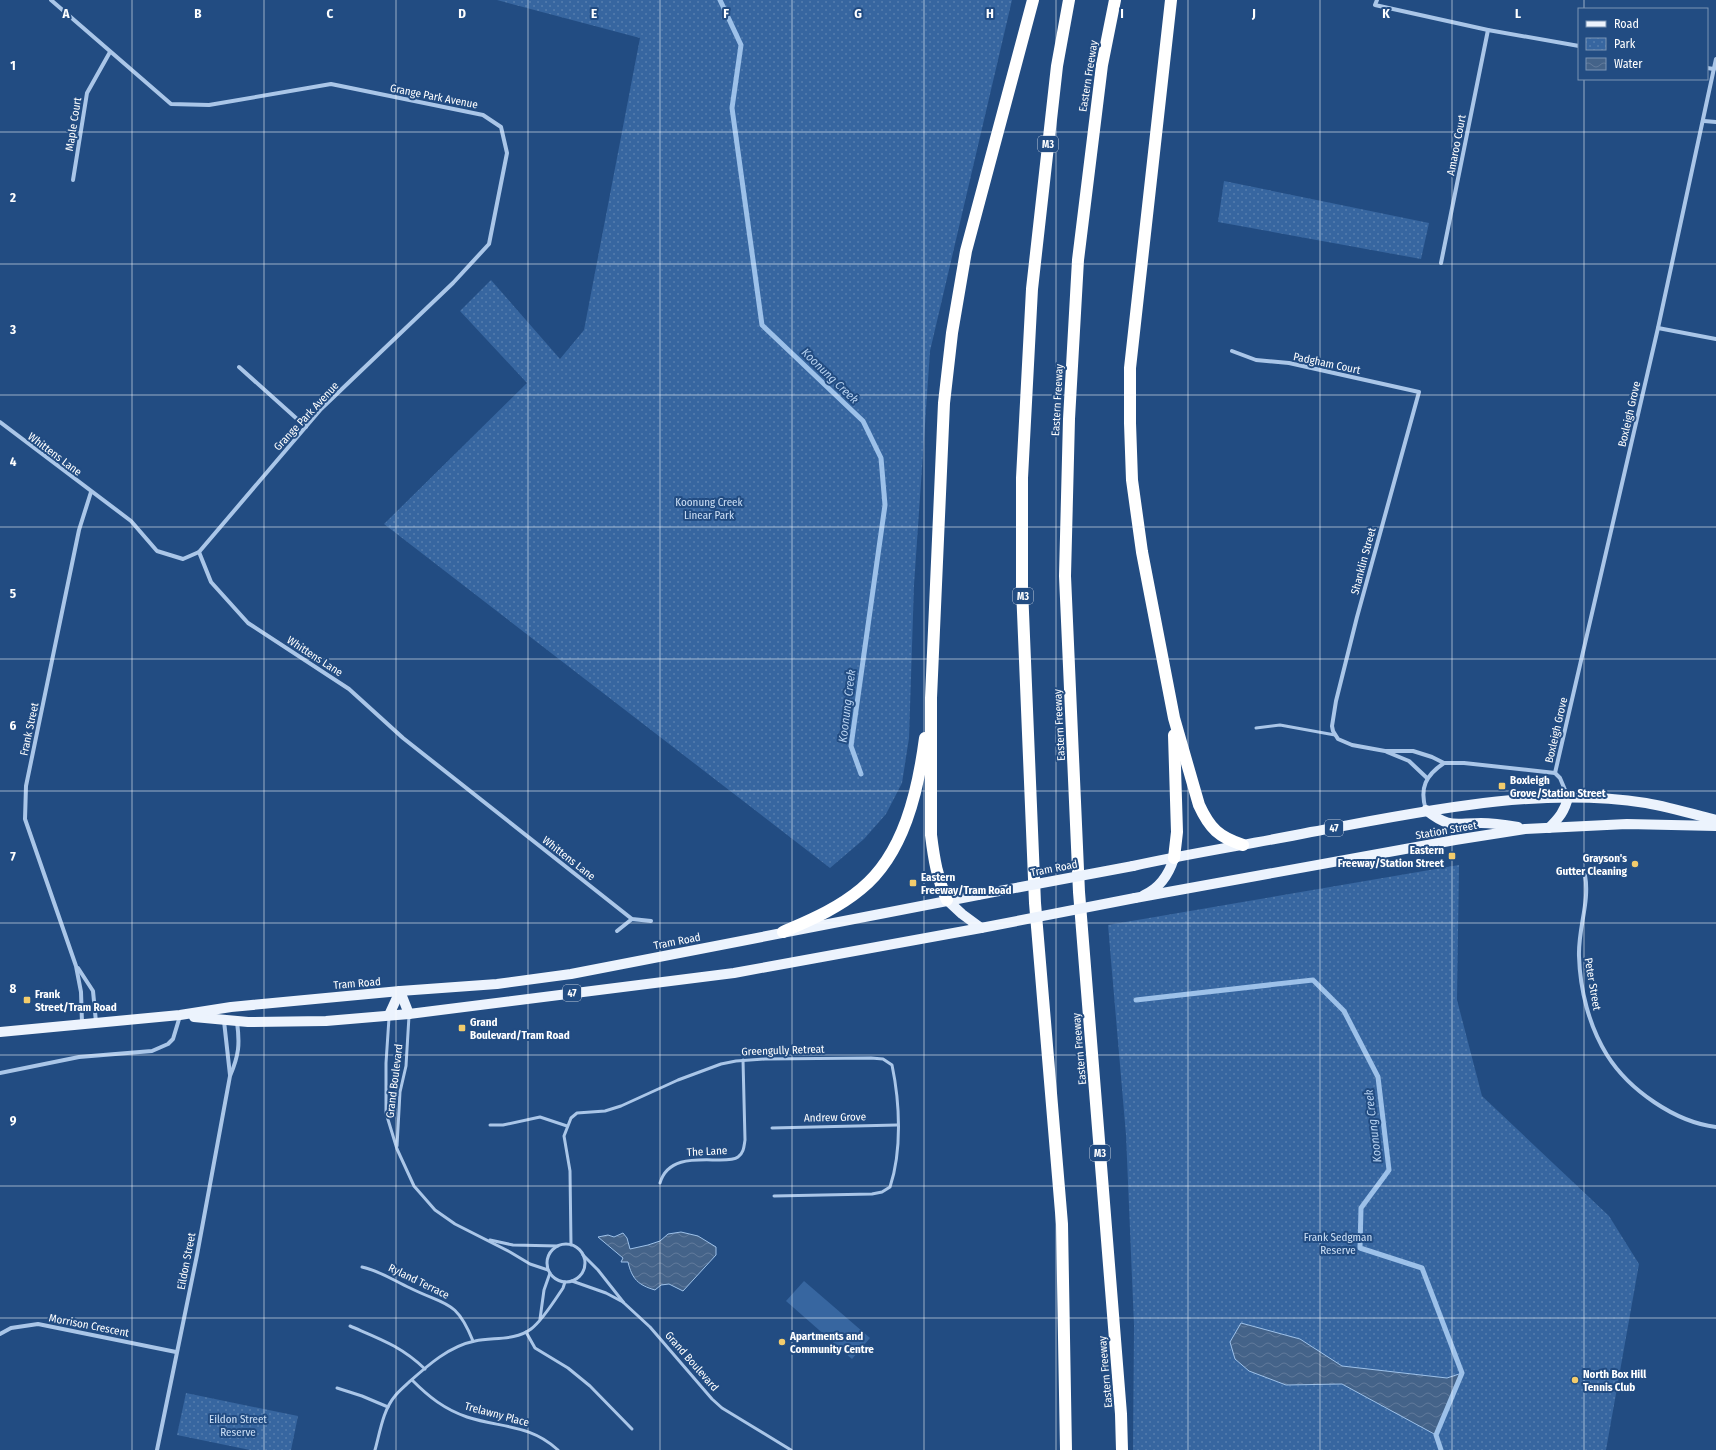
<svg xmlns="http://www.w3.org/2000/svg" width="1716" height="1450" font-family="'Fira Sans Condensed',sans-serif">
	<style>
		.grass { fill: #3766a0 }
		.park { fill: url(#park-dots) }
		.water { fill: url(#water-waves); stroke: #9dc1e9 }
		.lines { fill: none; stroke-linecap: round; stroke-linejoin: round }
		.stream { stroke: #9dc1e9; stroke-width: 5 }
		.lane { stroke: #aac6e8; stroke-width: 3 }
		.street { stroke: #aac6e8; stroke-width: 4 }
		.primary { stroke: #ecf3fd; stroke-width: 10 }
		.highway { stroke: #fff; stroke-width: 12 }
		.primary-bridge { stroke: #ecf3fd; stroke-width: 10 }
		.grid { fill: none; stroke: #fff; stroke-width: 1; stroke-opacity: 0.55 }
		.poi-dot { fill: #f3cc6c; stroke: #224c82; stroke-width: 1.5 }
		.labels { text-anchor: middle; stroke-width: 4; stroke-linejoin: round; paint-order: stroke }
		.shield { fill: #224c82; stroke: #bdc9da; stroke-width: 1 }
		.shield-label { font-size: 10px; font-weight: bold; fill: #fff }
		.street-label { font-size: 11px; fill: #fff; stroke: #224c82 }
		.park-label { font-size: 11px; fill: #cde0f6; stroke: #224c82 }
		.poi-label { font-size: 11px; font-weight: bold; fill: #fff; stroke: #224c82; text-anchor: start }
		.water-label { font-size: 12px; font-style: italic; fill: #b5d0ef; stroke: #224c82 }
		.grid-label { font-size: 13px; text-anchor: middle; font-weight: bold; fill: #fff; stroke: #224c82; stroke-width: 4; stroke-linejoin: round; paint-order: stroke }
	</style>
	<defs>
		<pattern id="park-dots" width="8" height="8" patternUnits="userSpaceOnUse"><rect width="8" height="8" fill="#3766a0"/><path d="M2 2h.1M6 6h.1" fill="none" stroke="#557dae" stroke-width="1.8" stroke-linecap="round"/></pattern>
		<pattern id="water-waves" width="16" height="10" patternUnits="userSpaceOnUse"><rect width="16" height="10" fill="#446389"/><path d="M0 5q4-4 8 0t8 0" fill="none" stroke="#607a9b"/></pattern>
	</defs>
	<rect width="100%" height="100%" fill="#224c82"/>
	<path class="grass" d="M804,1281L870,1338L852,1359L786,1301Z"/>
	<g class="park">
		<path d="M497,0H1012L930,351L914,585L909,738L902,783L886,814L864,839L830,868L384,524L527,383L460,311L491,280L560,359L584,330L640,38Z"/>
		<path d="M1224,181L1429,223L1421,259L1218,222Z"/>
		<path d="M1459,865L1457,1000L1482,1096L1609,1216L1639,1264L1606,1450H1133L1134,1325L1126,1135L1108,925Z"/>
		<path d="M186,1393L298,1416L291,1450H250L177,1435Z"/>
	</g>
	<g class="water">
		<path d="M681,1232L698,1236L716,1247V1255L683,1291L669,1284L661,1285L655,1290C638,1285 632,1279 628,1262H621L623,1258L598,1237L608,1235L614,1237L623,1233L627,1238L630,1249L648,1245L660,1241L668,1234Z"/>
		<path d="M1241,1323L1300,1339L1342,1366L1447,1378L1462,1373L1436,1435L1342,1384L1286,1385L1249,1371L1235,1359L1230,1342Z"/>
	</g>
	<g class="lines">
		<g class="stream">
			<path d="M720,0L741,45L732,108L762,325L863,421L881,458L885,505L851,746L861,774"/>
			<path d="M1136,1000L1313,980L1344,1011L1378,1077L1389,1170L1361,1208L1360,1248L1422,1268L1462,1373L1436,1435L1441,1450"/>
		</g>
		<g class="lane">
			<path d="M1256,728L1280,725L1335,735"/>
			<path d="M389,1018L386,1063V1113L397,1149L414,1186L435,1210L455,1224L510,1252L530,1264L548,1270"/>
			<path d="M490,1125H503L540,1117L567,1126"/>
			<path d="M772,1128L897,1125"/>
			<path d="M397,1146L400,1092L406,1066L409,1016"/>
			<path d="M660,1183C668,1156 698,1160 720,1160C726,1160 734,1160 738,1157C744,1153 744,1146 745,1140L743,1060"/>
			<path d="M490,1240L513,1245L558,1246"/>
			<circle cx="566" cy="1263" r="19"/>
			<path d="M571,1245L570,1171L564,1136L571,1118L577,1113L605,1111L621,1106L678,1080L721,1064L736,1061L765,1059L871,1058L883,1059L892,1065C900,1103 902,1151 890,1187L882,1192L872,1194L774,1196"/>
			<path d="M583,1255L598,1270L624,1303L650,1327L712,1399L722,1408L791,1450"/>
			<path d="M362,1267C380,1271 393,1280 410,1288C446,1306 456,1299 473,1341"/>
			<path d="M572,1281L606,1293L623,1302"/>
			<path d="M540,1319L544,1290L550,1273"/>
			<path d="M350,1326C380,1339 401,1346 425,1369"/>
			<path d="M526,1332L535,1348L568,1368L590,1386L632,1429"/>
			<path d="M412,1380C429,1397 444,1409 467,1417C501,1428 530,1424 558,1450"/>
			<path d="M337,1388L362,1396L388,1407"/>
			<path d="M375,1450C380,1432 383,1410 395,1396C399,1391 404,1387 408,1383C427,1366 449,1346 475,1341C493,1337 515,1341 531,1329C542,1321 555,1300 563,1288L565,1282"/>
		</g>
		<g class="street">
			<path d="M51,0L171,104L209,105L331,84L483,115L501,127L507,153L489,244L453,283L321,409L199,552"/>
			<path d="M1377,0L1375,5L1488,30L1579,46"/>
			<path d="M1707,68L1714,69"/>
			<path d="M1704,121L1716,122"/>
			<path d="M73,180L87,93L110,52"/>
			<path d="M1441,263L1488,30"/>
			<path d="M1658,328L1716,339"/>
			<path d="M1232,351L1256,360L1289,363L1419,392L1357,617L1336,701L1332,726L1333,731L1338,739L1352,745L1385,751H1413L1432,757L1444,763H1464L1555,773L1560,778L1568,797"/>
			<path d="M239,367L306,427"/>
			<path d="M0,422L131,521L157,551L183,559L199,552L211,582L248,623L349,689L403,738L632,919L651,921"/>
			<path d="M1387,752L1409,761L1427,778"/>
			<path d="M1555,773L1658,328L1716,59"/>
			<path d="M1426,810C1419,788 1426,775 1444,763"/>
			<path d="M1585,875C1590,902 1578,928 1579,956C1580,990 1589,1026 1607,1055C1629,1090 1675,1122 1716,1127"/>
			<path d="M617,931L632,919"/>
			<path d="M78,968L93,991L96,1022"/>
			<path d="M224,1021L230,1075"/>
			<path d="M82,1023L81,992L76,966L25,819L26,786L79,530L91,492"/>
			<path d="M0,1073L79,1057L152,1051L168,1044L173,1039L180,1016"/>
			<path d="M0,1334L11,1328L38,1324L176,1352"/>
			<path d="M157,1450L197,1255L230,1076C239,1055 240,1044 237,1022"/>
		</g>
		<g class="primary">
			<path d="M1426,810C1450,829 1454,823 1481,823C1493,823 1506,825 1518,827"/>
			<path d="M1549,828C1559,818 1565,811 1568,797"/>
			<path d="M1133,866C1192,853 1252,844 1311,832C1421,812 1534,786 1646,803C1669,807 1693,814 1716,820"/>
			<path d="M1144,895C1160,888 1169,874 1174,858"/>
			<path d="M1135,898L1455,840L1525,829L1627,824L1716,826"/>
			<path d="M947,900L962,914L981,928"/>
			<path d="M400,991L409,1014"/>
			<path d="M389,1015L400,991"/>
			<path d="M194,1017L248,1022L326,1021L409,1014L734,973L981,928"/>
			<path d="M0,1032L180,1015L231,1007L400,991L497,984L571,974L978,895"/>
		</g>
		<g class="highway">
			<path d="M1115,0L1102,65L1078,260L1069,419L1065,576L1079,892L1121,1414L1122,1450"/>
			<path d="M1171,0L1130,368V423L1132,480L1142,552L1174,718L1199,805C1210,829 1219,837 1243,845"/>
			<path d="M1174,858L1177,832L1174,735"/>
			<path d="M947,900C937,878 934,859 931,835V698L944,403L952,333L966,251L1033,0"/>
			<path d="M783,932C810,920 837,909 861,889C904,854 918,791 925,738"/>
			<path d="M1066,1450L1062,1224L1035,903L1022,588V478L1032,289L1057,66L1069,0"/>
		</g>
		<g class="primary-bridge">
			<path d="M978,895L1133,866"/>
			<path d="M981,928L1135,898"/>
		</g>
	</g>
	<path class="grid" d="M132,0V1450M264,0V1450M396,0V1450M528,0V1450M660,0V1450M792,0V1450M924,0V1450M1056,0V1450M1188,0V1450M1320,0V1450M1452,0V1450M1584,0V9M1584,79V1450M0,132H1716M0,264H1716M0,395H1716M0,527H1716M0,659H1716M0,791H1716M0,923H1716M0,1055H1716M0,1186H1716M0,1318H1716"/>
	<g class="poi-dot">
		<rect x="1498" y="782" width="8" height="8" rx="2"/>
		<rect x="1448" y="852" width="8" height="8" rx="2"/>
		<circle cx="1635" cy="864" r="4"/>
		<rect x="909" y="879" width="8" height="8" rx="2"/>
		<rect x="23" y="996" width="8" height="8" rx="2"/>
		<rect x="458" y="1024" width="8" height="8" rx="2"/>
		<circle cx="782" cy="1342" r="4"/>
		<circle cx="1575" cy="1380" r="4"/>
	</g>
	<g class="labels">
		<g class="shield">
			<rect x="1038" y="136" width="20" height="16" rx="3"/>
			<rect x="1013" y="588" width="20" height="16" rx="3"/>
			<rect x="1325" y="820" width="18" height="16" rx="3"/>
			<rect x="563" y="985" width="18" height="16" rx="3"/>
			<rect x="1090" y="1145" width="20" height="16" rx="3"/>
		</g>
		<g class="shield-label">
			<text x="1048" y="148">M3</text>
			<text x="1023" y="600">M3</text>
			<text x="1334" y="832">47</text>
			<text x="572" y="997">47</text>
			<text x="1100" y="1157">M3</text>
		</g>
		<g class="street-label">
			<text transform="translate(1088 76) rotate(-81)" y="4">Eastern Freeway</text>
			<text transform="translate(434 96) rotate(11)" y="4">Grange Park Avenue</text>
			<text transform="translate(73 124) rotate(-81)" y="4">Maple Court</text>
			<text transform="translate(1456 145) rotate(-79)" y="4">Amaroo Court</text>
			<text transform="translate(1327 363) rotate(12)" y="4">Padgham Court</text>
			<text transform="translate(1057 400) rotate(-87)" y="4">Eastern Freeway</text>
			<text transform="translate(1629 414) rotate(-77)" y="4">Boxleigh Grove</text>
			<text transform="translate(306 416) rotate(-47)" y="4">Grange Park Avenue</text>
			<text transform="translate(55 454) rotate(37)" y="4">Whittens Lane</text>
			<text transform="translate(1363 561) rotate(-75)" y="4">Shanklin Street</text>
			<text transform="translate(315 656) rotate(33)" y="4">Whittens Lane</text>
			<text transform="translate(1059 725) rotate(-93)" y="4">Eastern Freeway</text>
			<text transform="translate(29 729) rotate(-78)" y="4">Frank Street</text>
			<text transform="translate(1556 730) rotate(-77)" y="4">Boxleigh Grove</text>
			<text transform="translate(1446 830) rotate(-10)" y="4">Station Street</text>
			<text transform="translate(569 858) rotate(38)" y="4">Whittens Lane</text>
			<text transform="translate(1054 868) rotate(-11)" y="4">Tram Road</text>
			<text transform="translate(677 941) rotate(-11)" y="4">Tram Road</text>
			<text transform="translate(357 983) rotate(-5)" y="4">Tram Road</text>
			<text transform="translate(1593 984) rotate(80)" y="4">Peter Street</text>
			<text transform="translate(1079 1049) rotate(-95)" y="4">Eastern Freeway</text>
			<text transform="translate(783 1050) rotate(-2)" y="4">Greengully Retreat</text>
			<text transform="translate(394 1081) rotate(-83)" y="4">Grand Boulevard</text>
			<text transform="translate(835 1117) rotate(-1)" y="4">Andrew Grove</text>
			<text transform="translate(707 1151) rotate(-3)" y="4">The Lane</text>
			<text transform="translate(186 1261) rotate(-79)" y="4">Eildon Street</text>
			<text transform="translate(419 1281) rotate(26)" y="4">Ryland Terrace</text>
			<text transform="translate(89 1325) rotate(11)" y="4">Morrison Crescent</text>
			<text transform="translate(692 1361) rotate(49)" y="4">Grand Boulevard</text>
			<text transform="translate(1105 1372) rotate(-95)" y="4">Eastern Freeway</text>
			<text transform="translate(497 1414) rotate(15)" y="4">Trelawny Place</text>
		</g>
		<g class="park-label">
			<text x="709" y="506">Koonung Creek<tspan x="709" dy="13">Linear Park</tspan></text>
			<text x="1338" y="1241">Frank Sedgman<tspan x="1338" dy="13">Reserve</tspan></text>
			<text x="238" y="1423">Eildon Street<tspan x="238" dy="13">Reserve</tspan></text>
		</g>
		<g class="poi-label">
			<text x="1510" y="784">Boxleigh<tspan x="1510" dy="13">Grove/Station Street</tspan></text>
			<text x="1444" y="854" text-anchor="end">Eastern<tspan x="1444" dy="13">Freeway/Station Street</tspan></text>
			<text x="1627" y="862" text-anchor="end">Grayson's<tspan x="1627" dy="13">Gutter Cleaning</tspan></text>
			<text x="921" y="881">Eastern<tspan x="921" dy="13">Freeway/Tram Road</tspan></text>
			<text x="35" y="998">Frank<tspan x="35" dy="13">Street/Tram Road</tspan></text>
			<text x="470" y="1026">Grand<tspan x="470" dy="13">Boulevard/Tram Road</tspan></text>
			<text x="790" y="1340">Apartments and<tspan x="790" dy="13">Community Centre</tspan></text>
			<text x="1583" y="1378">North Box Hill<tspan x="1583" dy="13">Tennis Club</tspan></text>
		</g>
		<g class="water-label">
			<text transform="translate(830 376) rotate(44)" y="4">Koonung Creek</text>
			<text transform="translate(847 706) rotate(-83)" y="4">Koonung Creek</text>
			<text transform="translate(1373 1126) rotate(-97)" y="4">Koonung Creek</text>
		</g>
	</g>
	<g class="grid-label">
		<text x="66" y="18">A</text>
		<text x="198" y="18">B</text>
		<text x="330" y="18">C</text>
		<text x="462" y="18">D</text>
		<text x="594" y="18">E</text>
		<text x="726" y="18">F</text>
		<text x="858" y="18">G</text>
		<text x="990" y="18">H</text>
		<text x="1122" y="18">I</text>
		<text x="1254" y="18">J</text>
		<text x="1386" y="18">K</text>
		<text x="1518" y="18">L</text>
		<text x="13" y="70">1</text>
		<text x="13" y="202">2</text>
		<text x="13" y="334">3</text>
		<text x="13" y="466">4</text>
		<text x="13" y="598">5</text>
		<text x="13" y="730">6</text>
		<text x="13" y="861">7</text>
		<text x="13" y="993">8</text>
		<text x="13" y="1125">9</text>
	</g>
	<rect x="1578" y="8" width="130" height="72" fill="#224c82" stroke="#7a94b4"/>
	<rect x="1586" y="21" width="20" height="6" fill="#ecf3fd" stroke="#7a94b4"/>
	<text x="1614" y="28" font-size="12" fill="#ffffff">Road</text>
	<rect x="1586" y="38" width="20" height="12" fill="url(#park-dots)" stroke="#7a94b4"/>
	<text x="1614" y="48" font-size="12" fill="#ffffff">Park</text>
	<rect x="1586" y="58" width="20" height="12" fill="url(#water-waves)" stroke="#7a94b4"/>
	<text x="1614" y="68" font-size="12" fill="#ffffff">Water</text>
</svg>
